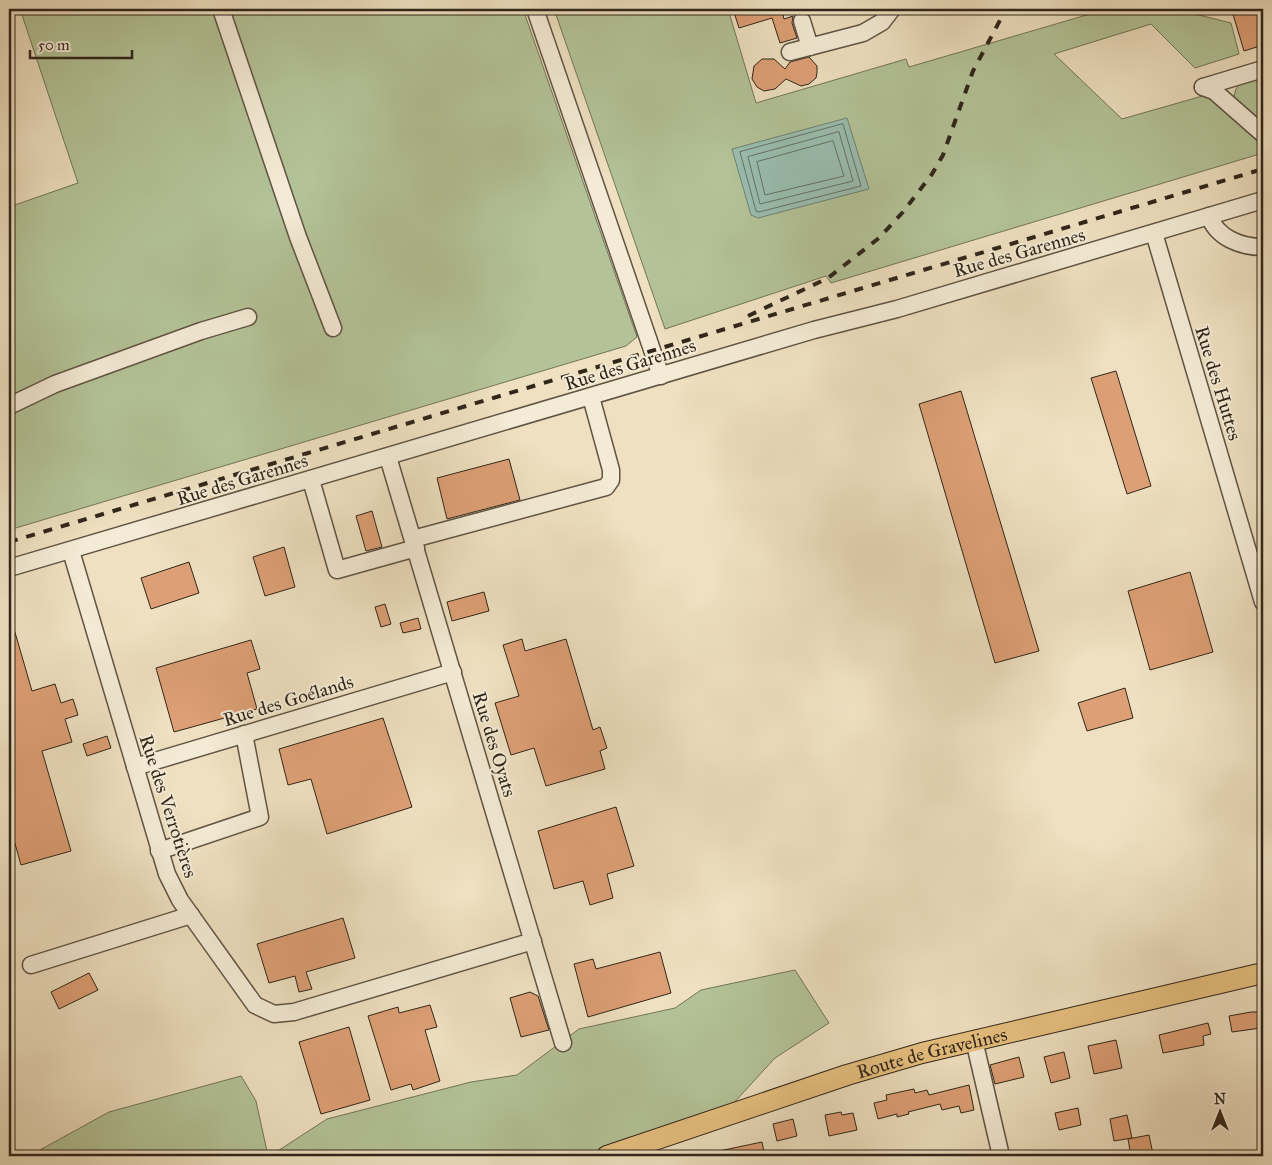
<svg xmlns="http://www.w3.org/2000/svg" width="1272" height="1165" font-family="'IM FELL Great Primer',serif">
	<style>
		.green { fill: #b3c397; stroke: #727458 }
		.water { fill: #99bdb0; stroke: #6f8174 }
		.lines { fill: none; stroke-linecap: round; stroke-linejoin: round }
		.shore { stroke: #647265; stroke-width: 1 }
		.building { fill: #dd9f75; stroke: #30261a }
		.minor-casing { stroke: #605444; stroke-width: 19 }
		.major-casing { stroke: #30261a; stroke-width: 22 }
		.minor { stroke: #f4ebd6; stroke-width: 16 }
		.major { stroke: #e7c080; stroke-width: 20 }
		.rail { stroke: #30261a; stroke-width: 4; stroke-dasharray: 9 9; stroke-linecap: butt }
		.labels { text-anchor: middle; stroke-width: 4; stroke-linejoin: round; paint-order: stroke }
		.street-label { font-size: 19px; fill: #30261a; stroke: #f4ebd6 }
	</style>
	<rect width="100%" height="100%" fill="#eee0c0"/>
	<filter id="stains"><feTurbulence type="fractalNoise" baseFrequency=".004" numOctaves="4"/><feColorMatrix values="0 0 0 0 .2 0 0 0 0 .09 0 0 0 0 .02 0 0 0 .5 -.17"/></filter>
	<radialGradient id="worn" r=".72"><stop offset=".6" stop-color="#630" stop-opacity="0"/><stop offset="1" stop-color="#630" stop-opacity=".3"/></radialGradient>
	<g class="green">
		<path d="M20,9H523L637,337L626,346L9,530V207L78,183Z"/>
		<path d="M554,9H728L756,103L906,59L909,67L1107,9H1175L1231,23L1239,54L1195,68L1151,24L1054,54L1122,119L1206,95L1263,141V153L831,283L826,276L665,329Z"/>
		<path d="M1263,75V125L1234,98C1235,80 1249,80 1263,75Z"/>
		<path d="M795,970L829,1023L775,1058L731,1106L581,1156H270L327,1119L471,1082L517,1075L579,1029L675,1008L701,990Z"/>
		<path d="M241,1076L256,1101L268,1156H29L109,1112Z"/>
	</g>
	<path class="water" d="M847,118L869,189L758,218L751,215L732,149Z"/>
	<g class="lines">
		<g class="shore">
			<path d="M843,124L861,186L759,212L756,211L740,152Z"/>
			<path d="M839,132L853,181L760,204L748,157Z"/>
			<path d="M833,141L844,176L765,195L757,162Z"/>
		</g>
	</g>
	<g class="building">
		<path d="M733,9H795V12L783,15L784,19L793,16L792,23L797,38L780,43L772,18L739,28Z"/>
		<path d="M1241,9H1263V45L1244,51L1232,11Z"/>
		<path d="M809,57L817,66V73L816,78L809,84L801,86L786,79L775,89L764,91L757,87L752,79L754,66L762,59H774L785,69L790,62Z"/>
		<path d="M1116,371L1151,486L1127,494L1091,378Z"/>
		<path d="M961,391L1039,651L995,663L919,404Z"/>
		<path d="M509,459L520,500L447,519L437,478Z"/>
		<path d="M372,511L382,547L366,551L356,516Z"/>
		<path d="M284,547L295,587L265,596L253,557Z"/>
		<path d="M189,562L199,593L151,609L141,578Z"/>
		<path d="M1190,572L1213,652L1150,670L1128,591Z"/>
		<path d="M484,592L489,611L452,621L447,602Z"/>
		<path d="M385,604L391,624L381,627L375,607Z"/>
		<path d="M418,618L421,629L403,633L400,623Z"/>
		<path d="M12,622L32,691L55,684L61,703L73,699L78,715L65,719L72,742L42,751L71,851L21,865L9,822V623Z"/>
		<path d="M522,639L525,651L566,639L593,730L600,727L607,748L600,751L605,769L546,786L534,748L511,755L495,703L519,696L503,645Z"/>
		<path d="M251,640L260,669L247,673L257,709L174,732L156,668Z"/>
		<path d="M1125,688L1133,718L1087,731L1078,703Z"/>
		<path d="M383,718L412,807L327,834L311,779L288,785L279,749Z"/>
		<path d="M107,736L111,748L87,756L83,744Z"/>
		<path d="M616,807L634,866L607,874L613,898L590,905L583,881L554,889L538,831Z"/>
		<path d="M343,918L355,958L306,972L312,989L299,992L295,976L269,983L257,944Z"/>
		<path d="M660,952L671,993L588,1017L574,964L593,959L596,969Z"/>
		<path d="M89,973L98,990L59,1009L51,992Z"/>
		<path d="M530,992L538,996L549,1030L521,1037L510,998Z"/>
		<path d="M430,1005L437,1027L425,1030L440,1081L413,1090L411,1084L391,1090L368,1016L398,1007L399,1013Z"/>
		<path d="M1251,1012H1263L1261,1028L1232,1032L1229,1016Z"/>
		<path d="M1208,1023L1211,1034L1203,1036L1204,1045L1163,1053L1159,1035Z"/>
		<path d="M349,1027L370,1100L321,1114L299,1042Z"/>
		<path d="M1116,1040L1122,1068L1094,1074L1088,1046Z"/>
		<path d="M1064,1052L1070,1078L1051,1083L1044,1057Z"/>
		<path d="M1019,1057L1024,1077L995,1084L990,1065Z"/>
		<path d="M969,1085L974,1110L961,1113L959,1106L942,1110L940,1104L908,1112L909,1114L897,1117V1114L878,1119L874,1103L887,1100L886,1095L914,1089L915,1093L927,1090L929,1095Z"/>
		<path d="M1078,1108L1081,1125L1059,1130L1055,1113Z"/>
		<path d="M841,1112L842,1115L853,1113L857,1130L829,1136L825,1115Z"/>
		<path d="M1127,1115L1132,1138L1114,1141L1110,1119Z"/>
		<path d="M793,1119L797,1136L777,1141L773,1124Z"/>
		<path d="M1149,1135L1153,1154L1131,1156L1128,1139Z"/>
		<path d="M762,1142L765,1156H720L719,1151Z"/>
	</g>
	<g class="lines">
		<g class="minor-casing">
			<g id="minor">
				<path d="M221,9L298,237L333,328"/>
				<path d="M535,9L661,376"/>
				<path d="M802,21L810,47"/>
				<path d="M790,52L863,33L882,22L892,9"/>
				<path d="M1203,87L1214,91L1263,134"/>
				<path d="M1203,87L1263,69"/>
				<path d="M1209,216C1217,238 1241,247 1263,247"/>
				<path d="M1154,233L1263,602"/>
				<path d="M9,406L55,384L201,331L248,317"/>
				<path d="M388,457L563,1043"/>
				<path d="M311,480L337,570L416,548"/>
				<path d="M413,539L606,487L611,480V470L591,397"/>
				<path d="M71,551L167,874L180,900L255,1005L274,1014L294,1012L533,941"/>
				<path d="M9,568L814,330L897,309L1263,200"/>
				<path d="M135,767L453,672"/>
				<path d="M159,851L260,817L244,734"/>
				<path d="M31,965L191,915"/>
				<path d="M974,1040L1001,1156"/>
			</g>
		</g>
		<g class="major-casing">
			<g id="major">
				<path id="s1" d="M607,1156L847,1075L922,1053L1263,973"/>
			</g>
		</g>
		<use href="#minor" class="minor"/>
		<use href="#major" class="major"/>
		<g class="rail">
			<path d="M748,316L828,278L879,238L903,212L932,174L943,155L973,71L1006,9"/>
			<path d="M9,542L1263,169"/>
		</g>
	</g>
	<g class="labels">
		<g class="street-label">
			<text transform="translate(1019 252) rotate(-16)" y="7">Rue des Garennes</text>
			<text transform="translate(630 364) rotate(-17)" y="7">Rue des Garennes</text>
			<text transform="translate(1219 383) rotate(73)" y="7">Rue des Huttes</text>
			<text transform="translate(242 479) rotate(-17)" y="7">Rue des Garennes</text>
			<text transform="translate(288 700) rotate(-17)" y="7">Rue des Goélands</text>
			<text transform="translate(495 744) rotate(73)" y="7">Rue des Oyats</text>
			<text transform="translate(169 806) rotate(72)" y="7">Rue des Verrotières</text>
			<text dy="7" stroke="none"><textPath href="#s1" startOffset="341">Route de Gravelines</textPath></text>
		</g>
	</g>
	<rect width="1272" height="1165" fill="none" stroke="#eee0c0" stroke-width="30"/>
	<rect x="10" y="10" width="1252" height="1145" fill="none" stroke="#30261a" stroke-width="2.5"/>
	<rect x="15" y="15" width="1242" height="1135" fill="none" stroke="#30261a"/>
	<g transform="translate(1220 1112)" stroke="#f4ebd6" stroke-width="4" paint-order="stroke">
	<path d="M0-4L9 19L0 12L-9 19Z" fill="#30261a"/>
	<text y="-8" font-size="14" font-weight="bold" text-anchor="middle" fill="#30261a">N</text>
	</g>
	<path d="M30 50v8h102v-8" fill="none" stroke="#30261a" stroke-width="2.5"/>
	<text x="38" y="50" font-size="15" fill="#30261a" stroke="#f4ebd6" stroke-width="4" paint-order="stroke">50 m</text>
	<rect width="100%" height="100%" filter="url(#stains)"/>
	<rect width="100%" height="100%" fill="url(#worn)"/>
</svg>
